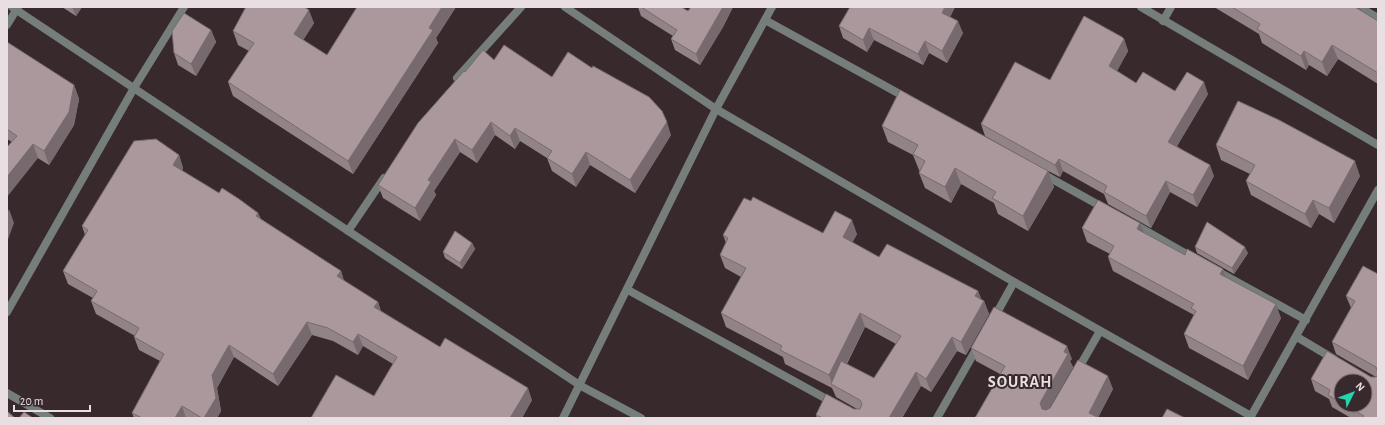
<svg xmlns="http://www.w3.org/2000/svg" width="1385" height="425" font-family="'Alegreya Sans',sans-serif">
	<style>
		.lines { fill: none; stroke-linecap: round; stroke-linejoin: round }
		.minor { stroke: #767e7b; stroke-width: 8 }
		.wall { fill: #928387; fill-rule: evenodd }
		.shaded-wall { fill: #776a6e }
		.building { fill: #aa989d; stroke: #776a6e }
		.labels { text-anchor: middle; stroke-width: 4; stroke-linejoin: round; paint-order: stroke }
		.district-label { font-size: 16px; font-weight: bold; letter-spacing: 1px; fill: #e9dfe2; stroke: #38292d }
	</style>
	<rect width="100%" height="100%" fill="#38292d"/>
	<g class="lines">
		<g class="minor">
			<path d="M12,7L581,386L641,418"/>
			<path d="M565,7L716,109L1014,282L1251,416"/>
			<path d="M1141,7L1378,145"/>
			<path d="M1359,7L1378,18"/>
			<path d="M765,20L907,98"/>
			<path d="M1163,21L1171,7"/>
			<path d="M7,25L18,7"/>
			<path d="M457,78L521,7"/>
			<path d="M1043,174L1104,208"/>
			<path d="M1134,224L1195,259"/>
			<path d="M348,231L384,178"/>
			<path d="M1217,271L1306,320"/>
			<path d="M628,290L832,402"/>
			<path d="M7,312L134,88L184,7"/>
			<path d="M994,318L1014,282"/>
			<path d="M1297,337L1334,359"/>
			<path d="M1077,371L1100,331"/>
			<path d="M7,393L50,418"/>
			<path d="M563,418L716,109L772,7"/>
			<path d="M937,418L978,346"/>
			<path d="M1250,418L1378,190"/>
		</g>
	</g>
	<g class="wall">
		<path d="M62,7H82L76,16Z"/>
		<path d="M243,7H304L314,23L303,40L327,55L357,7H456L436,38L438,43L353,174L233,96L228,82L249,51L238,45L233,31L245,8Z"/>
		<path d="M638,7H681L688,11L691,7H733L723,27L700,65L675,50L671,39L673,36L641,16Z"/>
		<path d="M853,7H955L950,17L963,33L947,63L929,53L923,65L874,40L867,52L843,38L839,26Z"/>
		<path d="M1214,7H1360L1361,11L1378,21V84L1338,59L1327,76L1309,65L1306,70L1262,43L1259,34Z"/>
		<path d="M211,30L216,42L196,76L178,65L174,53Z"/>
		<path d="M1124,39L1128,51L1117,71L1136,83L1175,91L1208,94L1177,146L1214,176L1197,207L1170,192L1151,228L1108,204L1104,194L1063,171L1060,177L1048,171L1054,187L1028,231L998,214L994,203L961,184L951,203L925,188L919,173L920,171L919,170L913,155L888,142L882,126L1042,168L985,136L981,124L1050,80Z"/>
		<path d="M7,42L74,85L79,99L74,125L49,165L7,139Z"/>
		<path d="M494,60L552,77L671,135L635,193L590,165L576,187L552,171L547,158L520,141L515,149L495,135L477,163L460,152L434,191L436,195L420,221L383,198L378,185L465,72Z"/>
		<path d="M1216,145L1360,176L1334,223L1319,214L1311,228L1251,195L1246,181L1250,174L1221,160Z"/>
		<path d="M179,155L183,168L182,171L219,193L258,213L261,219L341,271L344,281L378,302L381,311L440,347L532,400L522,418H311L374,396L393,364L363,346L358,355L333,341L312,335L278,386L234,357L217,388L221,411L217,418H134L132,413L160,361L139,350L134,337L135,336L96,314L91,301L93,298L68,284L63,271L85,235L82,226Z"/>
		<path d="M1140,223L1144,233L1185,255L1223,269L1226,277L1281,318L1248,380L1189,348L1184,334L1194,315L1113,271L1108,257L1110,254L1087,242L1082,228Z"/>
		<path d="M823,233L857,234L852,242L879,257L978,291L981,299L984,301L989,314L966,355L957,351L931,392L921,386L902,418H817L816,415L857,409L836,397L832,388L785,364L783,357L726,327L721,313L741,277L725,268L720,255L726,243L723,235ZM865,327L896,344L874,378L847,364Z"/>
		<path d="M472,243L475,249L462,269L445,258L443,252Z"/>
		<path d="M1195,247L1248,253L1234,274L1197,253Z"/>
		<path d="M1378,274V418H1351L1332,407L1329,399L1315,391L1311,379L1376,377L1336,354L1332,342L1351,308L1346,296ZM1341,381L1365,405H1341Z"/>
		<path d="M971,348L1072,359L1070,361L1073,367L1049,408L1113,389L1098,417L975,418L1000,374L976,361Z"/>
	</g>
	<g class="shaded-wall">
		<path d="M72,7H82L76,16Z"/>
		<path d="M442,7H456L436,38L438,43L353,174L348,161L429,28Z"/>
		<path d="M723,7H733L723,27L700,65L696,54Z"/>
		<path d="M945,7H955L946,25L942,13Z"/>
		<path d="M1355,7H1360L1363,16Z"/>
		<path d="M309,10L314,23L299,47L294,34Z"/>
		<path d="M958,21L963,33L947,63L942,51Z"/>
		<path d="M869,28L874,40L867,52L863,40Z"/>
		<path d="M211,30L216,42L196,76L191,64Z"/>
		<path d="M1124,39L1128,51L1113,78L1109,66Z"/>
		<path d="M925,41L929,53L923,65L918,54Z"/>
		<path d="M1332,45L1338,59L1327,76L1322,62Z"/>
		<path d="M1304,51L1309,65L1306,70L1301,56Z"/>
		<path d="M1204,82L1208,94L1173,153L1168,142Z"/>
		<path d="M74,85L79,99L74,125L49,165L44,151Z"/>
		<path d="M491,122L495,135L477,163L472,150Z"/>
		<path d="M667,122L671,135L635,193L630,180Z"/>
		<path d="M515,128L520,141L515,149L510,136Z"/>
		<path d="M455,139L460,152L434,191L436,195L420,221L415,208L428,180Z"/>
		<path d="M33,144L38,158L7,197V177Z"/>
		<path d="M586,152L590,165L576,187L572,174Z"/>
		<path d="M179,155L183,168L177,178L173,165Z"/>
		<path d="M1059,159L1063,171L1060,177L1055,165Z"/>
		<path d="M1355,161L1360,176L1334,223L1329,208Z"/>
		<path d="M1210,165L1214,176L1197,207L1193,195Z"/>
		<path d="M955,168L961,184L951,203L945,187Z"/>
		<path d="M1048,171L1054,187L1028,231L1023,216Z"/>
		<path d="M1166,181L1170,192L1151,228L1146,216Z"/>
		<path d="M1313,200L1319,214L1311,228L1305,214Z"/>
		<path d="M9,209L14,223L7,242V214Z"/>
		<path d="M258,213L263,226L256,216Z"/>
		<path d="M852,220L857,234L848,251L843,237Z"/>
		<path d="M1140,223L1146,237L1137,229Z"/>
		<path d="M472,243L475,249L462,269L460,263Z"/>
		<path d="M1245,247L1248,253L1234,274L1232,268Z"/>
		<path d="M1223,269L1228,283L1220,274Z"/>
		<path d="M341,271L345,284L337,276Z"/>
		<path d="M978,291L983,303L984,301L989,314L966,355L961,342L975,296Z"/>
		<path d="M378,302L382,315L374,307Z"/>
		<path d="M1276,304L1281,318L1248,380L1243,366Z"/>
		<path d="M860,313L865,327L835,386L832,384L829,375Z"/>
		<path d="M307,322L312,335L278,386L273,374Z"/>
		<path d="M358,334L363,346L358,355L353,342Z"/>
		<path d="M952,337L957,351L931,392L926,379Z"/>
		<path d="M229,345L234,357L217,388L221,411L217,418H204L212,375Z"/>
		<path d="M1067,346L1072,359L1070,361L1073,367L1045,416L1042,409L1040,403Z"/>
		<path d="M916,372L921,386L902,418H889Z"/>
		<path d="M1108,376L1113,389L1098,418L1089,413Z"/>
		<path d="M528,388L532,400L522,418H510Z"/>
		<path d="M182,406L186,418H175Z"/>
	</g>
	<g class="building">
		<path d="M246,7H304L309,10L294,34L327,55L357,7H442L429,28L433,30L348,161L228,82L254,43L233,31Z"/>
		<path d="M641,7H681L688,11L691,7H723L696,54L671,39L677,30Z"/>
		<path d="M850,7L852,8L853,7H945L942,13L958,21L942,51L925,41L918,54L869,28L863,40L839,26Z"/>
		<path d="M1232,7H1355L1378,21V73L1332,45L1322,62L1304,51L1301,56L1257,29L1260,24Z"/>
		<path d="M184,13L211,30L191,64L174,53L172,31Z"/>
		<path d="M1084,16L1122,37L1124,39L1109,66L1136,83L1143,72L1175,91L1187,72L1204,82L1168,142L1210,165L1193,195L1166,181L1146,216L1104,192L1107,186L1059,159L1055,165L981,124L1015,62L1050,80Z"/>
		<path d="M7,42L74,85L69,112L44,151L33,144L7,177V147L17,136L7,129Z"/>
		<path d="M504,45L552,77L568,52L592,68L593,66L649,97L662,111L667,122L630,180L586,152L572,174L547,158L552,151L515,128L510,136L491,122L472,150L455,139L428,180L431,182L415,208L378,185L418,123L464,71L465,72L483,50L494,60Z"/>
		<path d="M900,90L1048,171L1023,216L992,198L996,192L955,168L945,187L919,173L925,161L913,154L918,145L882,126Z"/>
		<path d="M1238,101L1279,120L1355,161L1329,208L1313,200L1305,214L1246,181L1255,165L1216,145Z"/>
		<path d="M156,139L179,155L173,165L219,193L222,188L239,199L258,213L256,216L341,271L337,276L378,302L374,307L440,347L445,338L528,388L510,418H311L336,375L374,396L397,357L358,334L353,342L328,328L307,322L273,374L229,345L212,375L216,398L204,418H202L182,406L175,418H142L132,413L164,354L134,337L139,328L91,301L97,291L63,271L88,230L82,226L134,141Z"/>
		<path d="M753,197L823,233L835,211L852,220L843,237L879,257L887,244L978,291L975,296L984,301L961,342L952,337L926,379L916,372L889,418H823L816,415L826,394L854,409H860L862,404L860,400L831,384L841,361L874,378L901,336L860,313L829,375L780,350L782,346L721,313L746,268L720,255L728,238L723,235L744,198L751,201Z"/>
		<path d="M1098,200L1140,223L1137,229L1185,255L1187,249L1223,269L1220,274L1276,304L1243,366L1184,334L1196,311L1191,308L1194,304L1108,257L1114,246L1082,228Z"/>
		<path d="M1207,222L1245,247L1232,268L1195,247Z"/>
		<path d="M455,231L472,243L460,263L443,252Z"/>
		<path d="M1363,266L1378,274V373L1376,367L1332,342L1355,301L1346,296Z"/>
		<path d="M994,307L1067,346L1064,352L1068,354L1040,403L1042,409L1046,410L1050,408L1078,360L1108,376L1089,413L1099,418H975L1005,366L971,348Z"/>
		<path d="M1327,351L1371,377H1376L1378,375V418H1362L1364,416L1345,405H1365V381H1341V403L1328,395L1330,390L1311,379Z"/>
		<path d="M1167,409L1185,418H1162Z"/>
		<path d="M7,411L15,418H7Z"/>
		<path d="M24,412L33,418H19Z"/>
	</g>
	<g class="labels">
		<g class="district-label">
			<text x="1020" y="387">SOURAH</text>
		</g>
	</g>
	<rect width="1385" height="425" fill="none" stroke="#e9dfe2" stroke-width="16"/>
	<g transform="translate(1353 393) rotate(48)"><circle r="19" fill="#38292d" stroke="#7f7275"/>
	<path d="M0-3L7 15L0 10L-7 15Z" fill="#23d5af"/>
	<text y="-6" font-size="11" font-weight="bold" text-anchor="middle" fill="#e9dfe2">N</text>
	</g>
	<path d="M14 405v6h76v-6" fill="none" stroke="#e9dfe2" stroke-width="2"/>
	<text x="20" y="405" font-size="12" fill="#e9dfe2" stroke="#38292d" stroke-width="3" paint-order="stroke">20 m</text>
</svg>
